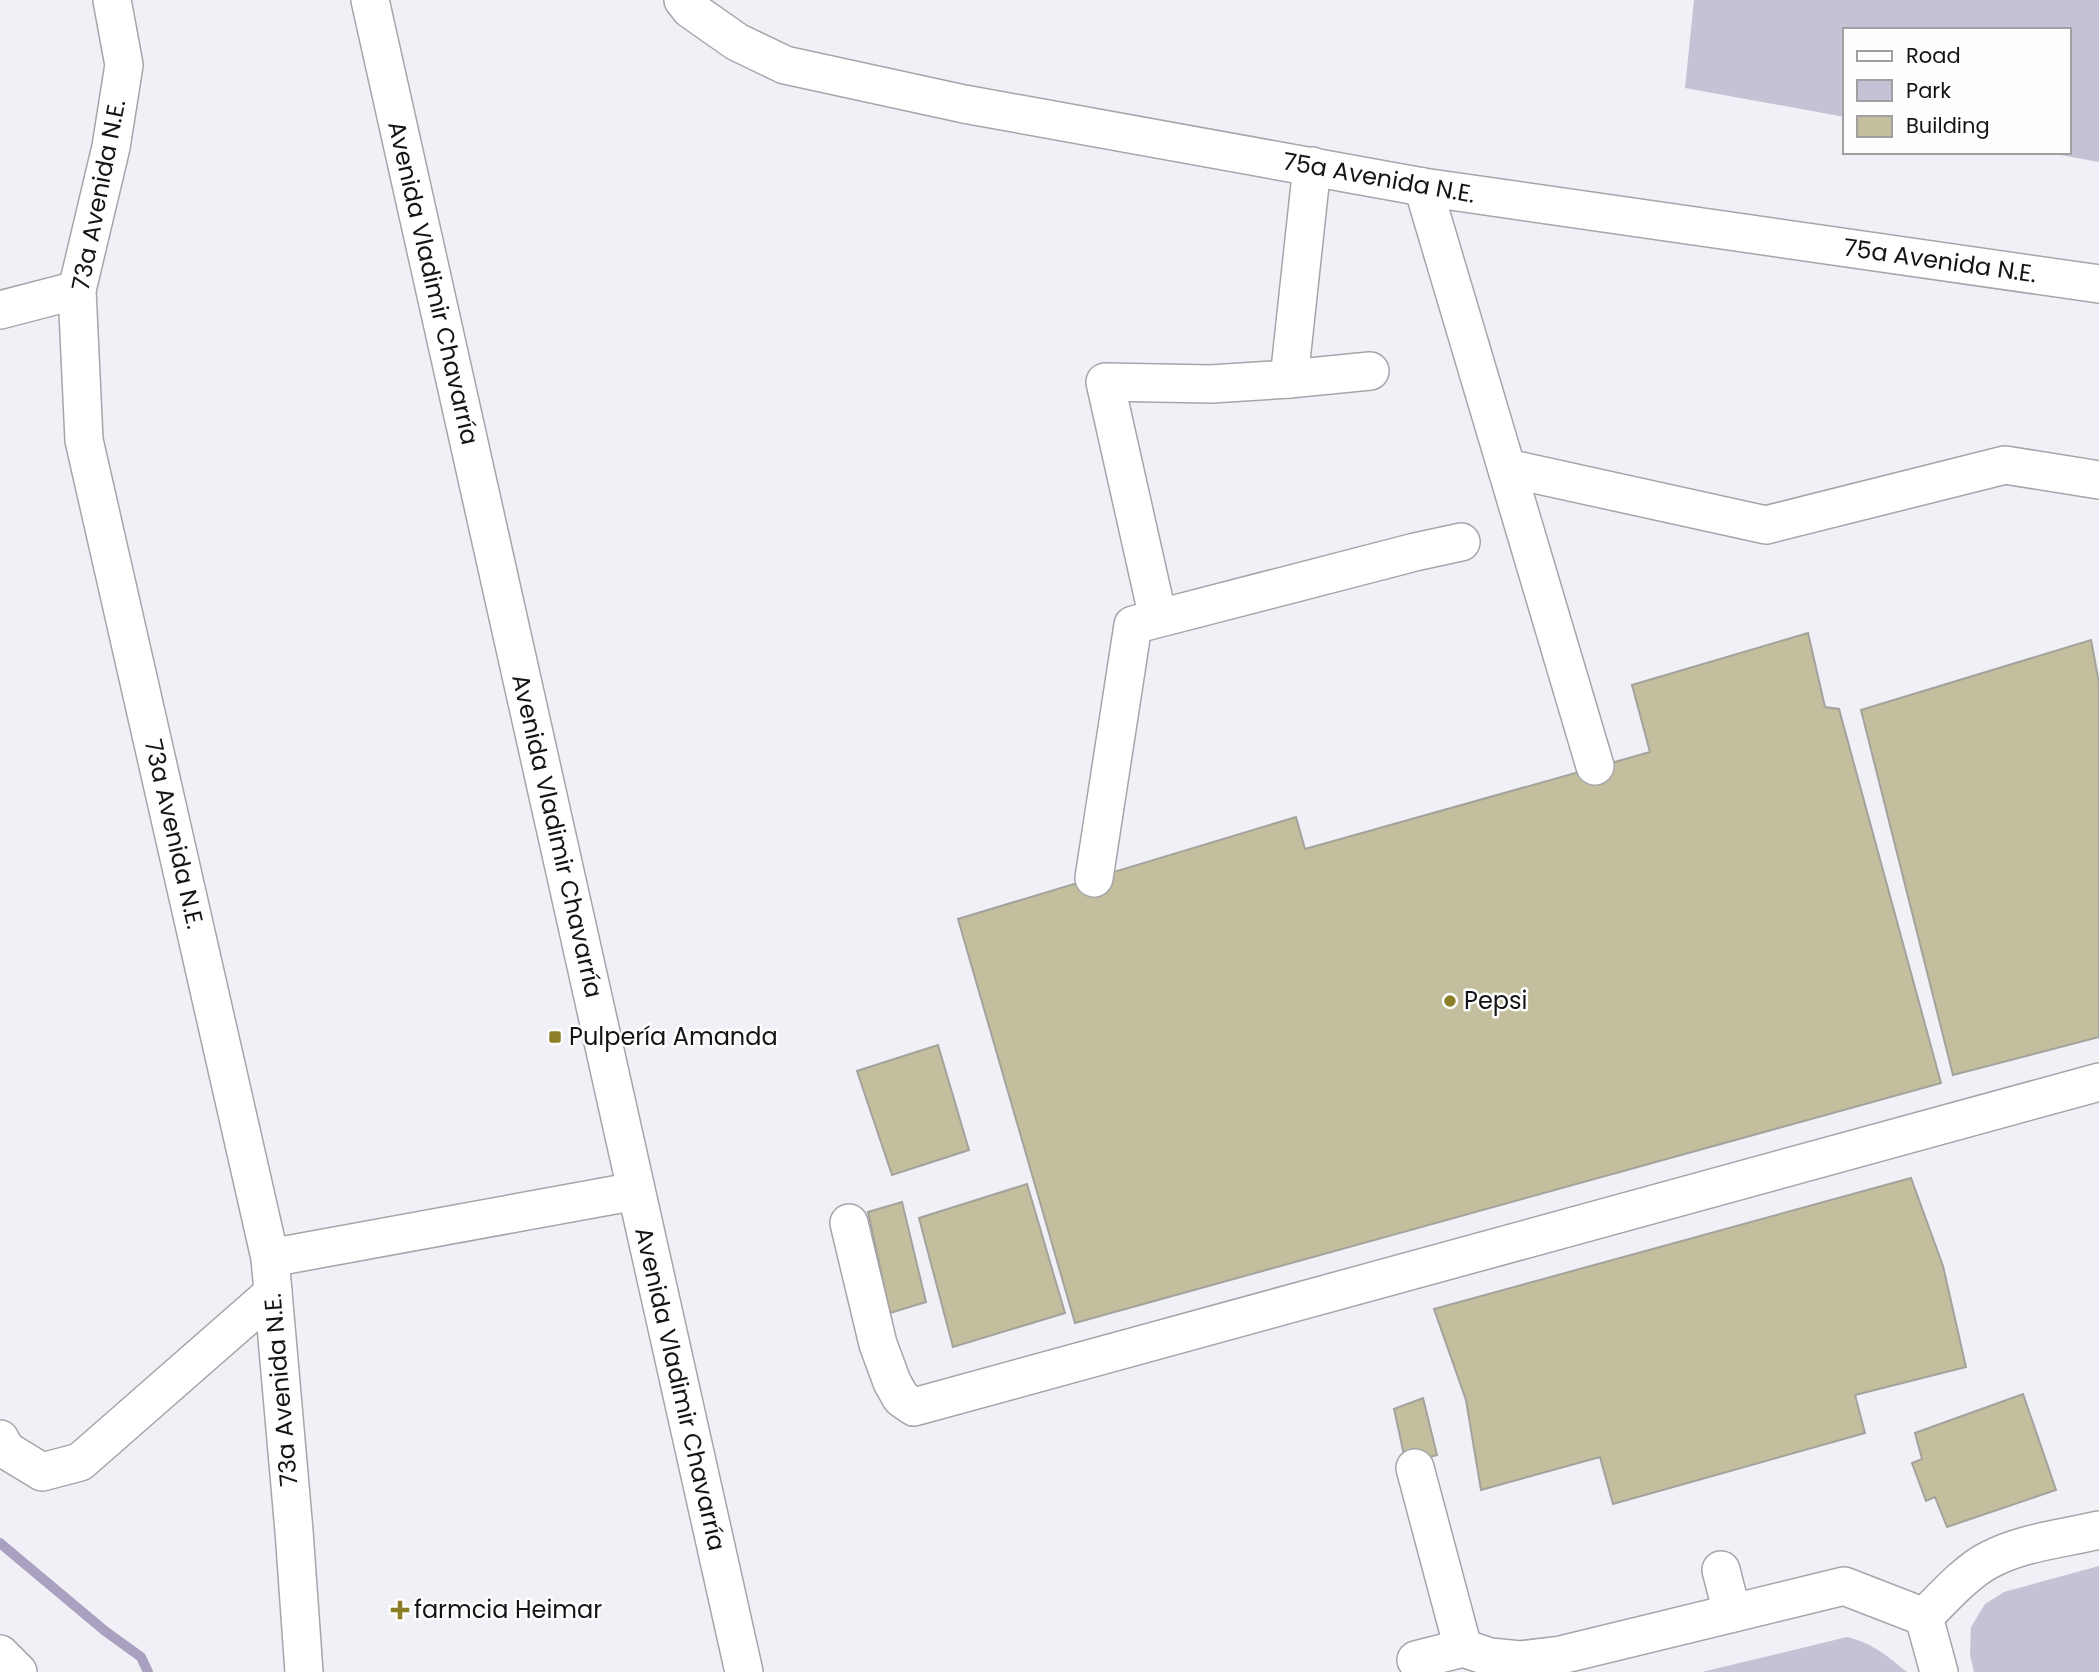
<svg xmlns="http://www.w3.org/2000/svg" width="2099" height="1672" font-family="Poppins,sans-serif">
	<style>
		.green { fill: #c7c1d5 }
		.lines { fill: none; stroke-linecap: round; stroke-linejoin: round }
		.stream { stroke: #aaa0bf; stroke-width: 10 }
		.building { fill: #c3bf9e; stroke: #a3a29c; stroke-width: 2 }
		.minor-casing { stroke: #a7a5ab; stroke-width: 40 }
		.minor { stroke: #fff; stroke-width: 37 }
		.poi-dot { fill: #8b8027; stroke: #fefefe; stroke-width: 2.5 }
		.labels { text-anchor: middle; stroke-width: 5; stroke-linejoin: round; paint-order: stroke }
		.street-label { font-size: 24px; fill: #141316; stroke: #fefefe }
		.poi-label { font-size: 24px; fill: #141316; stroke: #fefefe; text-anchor: start }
	</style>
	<rect width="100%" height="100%" fill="#f1f0f6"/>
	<g class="green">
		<path d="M1694,0H2099V162L2044,152H2069V30H1845V117L1685,88Z"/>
		<path d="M2099,1566V1672H1974L1970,1655L1971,1627L1985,1604L2004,1592Z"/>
		<path d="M1847,1637C1874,1644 1886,1655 1907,1672H1702Z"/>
	</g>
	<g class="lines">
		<path class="stream" d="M0,1543L105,1631L141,1657L148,1672"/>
	</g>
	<g class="building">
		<path d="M1808,633L1825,707L1839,709L1941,1083L1075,1323L958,919L1296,817L1305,849L1650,752L1632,685Z"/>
		<path d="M2091,640L2099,683V1037L1953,1075L1861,710Z"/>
		<path d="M938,1045L969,1150L892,1175L857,1071Z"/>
		<path d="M1911,1178L1943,1266L1966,1367L1855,1395L1865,1433L1613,1504L1600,1457L1481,1490L1466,1400L1434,1309Z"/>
		<path d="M1027,1184L1065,1313L953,1347L919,1218Z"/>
		<path d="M902,1202L926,1302L890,1313L868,1212Z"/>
		<path d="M2023,1394L2056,1490L1947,1527L1935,1497L1926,1501L1912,1463L1922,1459L1915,1433Z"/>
		<path d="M1423,1398L1437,1455L1406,1464L1394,1409Z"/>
	</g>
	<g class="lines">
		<g class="minor-casing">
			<g id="minor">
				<path d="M112,0L124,65L111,147L77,290L84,440L270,1258L294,1531L304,1672"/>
				<path d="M370,0L744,1672"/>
				<path d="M683,0L690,9L737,42L785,65L964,104L1423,187L2099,284"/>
				<path d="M1423,187L1595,766"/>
				<path d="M0,310L77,290"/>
				<path d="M1289,379L1370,371"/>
				<path d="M1507,468L1766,525L2005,465L2099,480"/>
				<path d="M1158,618L1105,382L1211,384L1289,379L1312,166"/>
				<path d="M1094,878L1133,625L1415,552L1461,542"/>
				<path d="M849,1223L878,1344L892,1382L901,1398L914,1407L2099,1082"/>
				<path d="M270,1258L636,1191"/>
				<path d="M0,1439L6,1450L42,1472L80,1462L273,1293"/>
				<path d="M1415,1468L1463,1648"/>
				<path d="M1721,1570L1732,1613"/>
				<path d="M1924,1617C1942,1599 1967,1571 1989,1560C2023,1542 2062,1539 2099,1530"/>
				<path d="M1924,1617L1939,1672"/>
				<path d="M0,1654L18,1672"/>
				<path d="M1416,1660L1463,1648L1490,1657L1520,1660L1561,1655L1844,1586L1924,1617"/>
			</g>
		</g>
		<use href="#minor" class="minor"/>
	</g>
	<g class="poi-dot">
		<circle cx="1450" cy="1001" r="7"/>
		<rect x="548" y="1030" width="14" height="14" rx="3.5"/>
		<path d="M396.5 1599.5h7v7h7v7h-7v7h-7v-7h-7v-7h7z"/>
	</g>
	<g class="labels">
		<g class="street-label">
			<text transform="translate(1379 178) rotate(10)" y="8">75a Avenida N.E.</text>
			<text transform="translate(99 195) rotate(-79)" y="8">73a Avenida N.E.</text>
			<text transform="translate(1940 261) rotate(8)" y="8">75a Avenida N.E.</text>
			<text transform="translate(433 283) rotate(77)" y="8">Avenida Vladimir Chavarría</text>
			<text transform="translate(174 834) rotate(77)" y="8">73a Avenida N.E.</text>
			<text transform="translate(557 836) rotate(77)" y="8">Avenida Vladimir Chavarría</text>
			<text transform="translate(680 1389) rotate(77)" y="8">Avenida Vladimir Chavarría</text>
			<text transform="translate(281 1390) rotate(-95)" y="8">73a Avenida N.E.</text>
		</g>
		<g class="poi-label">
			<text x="1464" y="1009">Pepsi</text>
			<text x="569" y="1045">Pulpería Amanda</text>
			<text x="414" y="1618">farmcia Heimar</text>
		</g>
	</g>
	<rect x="1843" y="28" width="228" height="126" fill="#fefefe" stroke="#a0a0a1" stroke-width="2"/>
	<rect x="1857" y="51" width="35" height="10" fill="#ffffff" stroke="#a0a0a1" stroke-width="2"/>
	<text x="1906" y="63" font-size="21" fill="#141316">Road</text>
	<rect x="1857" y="80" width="35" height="21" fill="#c7c1d5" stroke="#a0a0a1" stroke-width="2"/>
	<text x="1906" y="98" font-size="21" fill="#141316">Park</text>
	<rect x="1857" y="116" width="35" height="21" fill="#c3bf9e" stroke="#a0a0a1" stroke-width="2"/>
	<text x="1906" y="133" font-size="21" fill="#141316">Building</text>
</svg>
